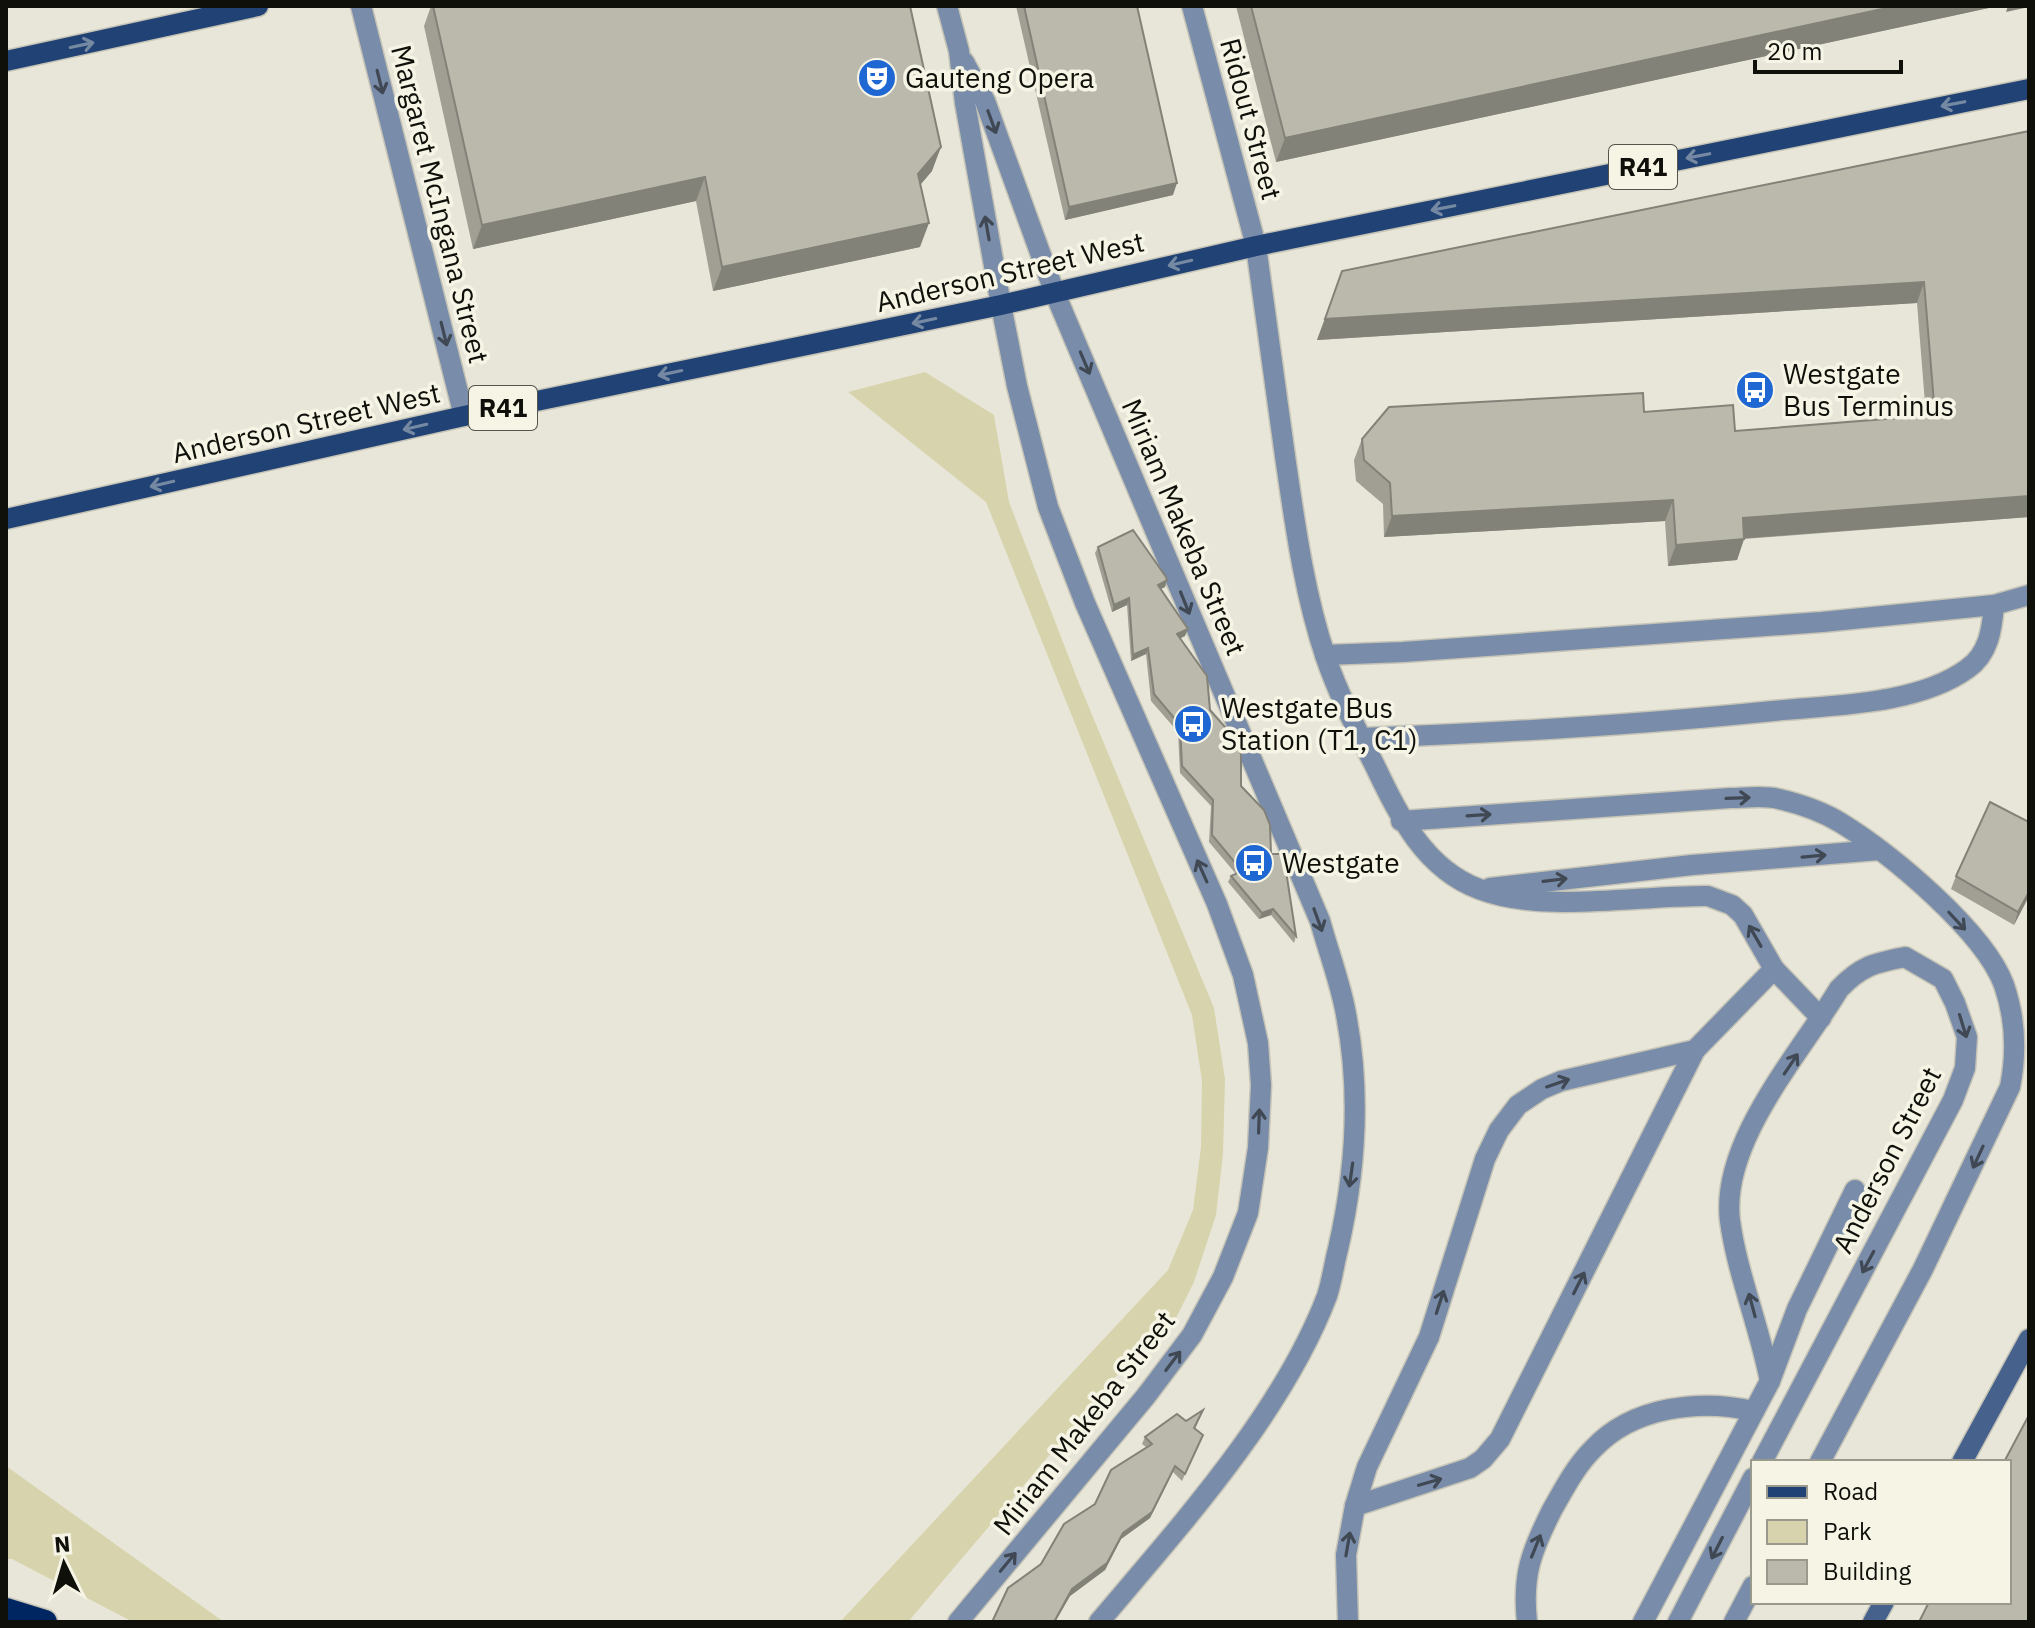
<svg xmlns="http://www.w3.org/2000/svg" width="2035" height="1628" font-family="'IBM Plex Sans',sans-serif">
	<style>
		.green { fill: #d7d4ad }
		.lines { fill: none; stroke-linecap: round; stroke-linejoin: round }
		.lane-casing { stroke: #c5c4b7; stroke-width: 23 }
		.street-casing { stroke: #c5c4b7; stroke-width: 23 }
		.secondary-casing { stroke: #c5c4b7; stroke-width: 23 }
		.primary-casing { stroke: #c5c4b7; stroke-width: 23 }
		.highway-casing { stroke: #c5c4b7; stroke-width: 27 }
		.lane { stroke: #798caa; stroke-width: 20 }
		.street { stroke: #798caa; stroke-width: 20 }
		.secondary { stroke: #46618c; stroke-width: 20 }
		.primary { stroke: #214275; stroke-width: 20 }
		.highway { stroke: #002661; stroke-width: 24 }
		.wall { fill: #a19f94 }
		.shaded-wall { fill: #838278 }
		.building { fill: #bbb9ac; stroke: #838278; stroke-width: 2 }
		.oneway { stroke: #7689a2 }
		.oneway2 { stroke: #3f4853 }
		.labels { text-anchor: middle; stroke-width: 7; stroke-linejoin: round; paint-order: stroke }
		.shield { fill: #f5f4e5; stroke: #55544c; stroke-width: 2 }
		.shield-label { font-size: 26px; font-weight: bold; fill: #10100b }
		.poi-label { font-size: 28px; fill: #10100b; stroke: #f5f4e5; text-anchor: start }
		.street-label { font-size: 28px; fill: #10100b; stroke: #f5f4e5 }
	</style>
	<rect width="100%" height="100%" fill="#e8e6d8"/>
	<g class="green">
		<path d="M925,372L994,415L1009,502L1078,681L1214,1008L1225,1079L1223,1154L1216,1215L1194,1282L1175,1320L1131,1352L1130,1360L908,1622H840L1168,1270L1193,1210L1201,1147L1202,1081L1192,1015L986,502L848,392Z"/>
		<path d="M6,1466L224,1622H133L12,1559H6Z"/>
	</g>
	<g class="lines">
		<g class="lane-casing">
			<g id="lane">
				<path d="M947,6L959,51L965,103L1001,305L1017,386L1048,507L1085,603L1217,904L1243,975L1258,1043L1261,1085L1258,1148L1248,1213L1223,1277L1192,1335L1146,1396L958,1622"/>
				<path d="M964,62L985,101L1054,291L1320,921C1328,950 1339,979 1345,1009C1361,1088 1356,1171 1338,1249C1334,1264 1332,1281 1327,1296C1282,1414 1180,1526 1099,1622"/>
				<path d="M1256,246C1266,316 1276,386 1285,456C1295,524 1304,593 1326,658C1339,696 1358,732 1376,768C1399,816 1425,869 1479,889C1543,914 1639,895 1708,896L1732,905L1743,915L1774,969L1821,1018"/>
				<path d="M1325,655L1403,652L1822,622L1994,605L2029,595"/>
				<path d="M1361,738C1498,733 1636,725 1773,711C1833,705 1917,705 1967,669C1989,654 1992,629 1994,605"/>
				<path d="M1401,821L1730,798C1746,798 1764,795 1779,799C1800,804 1823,812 1841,823C1891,854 1984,931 2004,985C2016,1020 2017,1052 2010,1087L1923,1269L1820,1462"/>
				<path d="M1490,888L1692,865L1879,850"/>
				<path d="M1762,1462L1953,1100L1965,1068L1967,1037L1955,1003L1943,979L1905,957C1874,963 1861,966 1839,989C1800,1054 1720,1142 1730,1221C1737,1273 1760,1328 1770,1381"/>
				<path d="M1355,1506L1470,1468L1483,1459L1500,1439L1695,1050"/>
				<path d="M1348,1622L1346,1555L1355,1506L1367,1467L1429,1337L1485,1159L1499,1130L1518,1105L1542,1089L1561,1081L1695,1050L1774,969"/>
				<path d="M1527,1622C1522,1575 1531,1552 1552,1510C1564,1489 1575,1467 1593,1449C1633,1406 1700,1399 1754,1411"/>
				<path d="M1643,1622L1770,1381L1797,1309L1855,1190"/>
				<path d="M1678,1622L1753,1478"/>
				<path d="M1734,1622L1753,1586"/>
			</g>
		</g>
		<g class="street-casing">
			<g id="street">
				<path d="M361,6L464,416"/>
				<path d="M1192,6L1256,246"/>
			</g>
		</g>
		<g class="secondary-casing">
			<g id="secondary">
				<path d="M1962,1462L2029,1339"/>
				<path d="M1873,1622L1884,1602"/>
			</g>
		</g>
		<g class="primary-casing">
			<g id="primary">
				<path d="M6,61L258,6"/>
				<path d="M6,519L464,416L1001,305L1256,246L2029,89"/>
			</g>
		</g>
		<g class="highway-casing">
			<path id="highway" d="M6,1610L45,1622"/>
		</g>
		<use href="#lane" class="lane"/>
		<use href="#street" class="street"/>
		<use href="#secondary" class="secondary"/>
		<use href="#primary" class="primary"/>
		<use href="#highway" class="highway"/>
	</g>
	<g class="wall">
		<path d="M431,6H910L932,171L920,185V247L713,291L696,201L473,249L424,26Z"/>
		<path d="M1016,6H1137L1173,195L1065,220Z"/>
		<path d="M1236,6H1998L1276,162Z"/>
		<path d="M2029,131V517L1744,539L1737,560L1668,566L1665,521L1384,537L1383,504L1356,481L1354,460L1362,439L1644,412L1735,431L1926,416L1917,303L1317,340L1342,271Z"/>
		<path d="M1098,547L1167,580L1165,587L1161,589L1185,636L1180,638L1241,786L1271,854L1296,936L1294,943L1271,915L1259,919L1228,882L1231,876L1236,874L1209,842L1211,806L1180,773L1178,732L1151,701L1146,654L1131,661L1127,605L1112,612L1095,553Z"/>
		<path d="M2029,822V896L2014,925L1951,889L1956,876Z"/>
		<path d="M1200,1417L1195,1429L1203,1435L1182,1481L1173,1472L1150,1518L1121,1539L1105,1570L1070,1596L1055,1622H992L1041,1564L1146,1447L1142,1444L1145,1437Z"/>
	</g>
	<g class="shaded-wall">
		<path d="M1896,6H1998L1276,162L1285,138Z"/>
		<path d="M2008,6H2029V7L2006,12Z"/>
		<path d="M941,147L932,171L909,198L918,174Z"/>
		<path d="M705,177L696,201L473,249L482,225Z"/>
		<path d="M1177,183L1173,195L1065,220L1069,207Z"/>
		<path d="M929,223L920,247L713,291L722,267Z"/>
		<path d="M1924,282L1917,303L1317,340L1325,319Z"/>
		<path d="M2029,496V517L1735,539L1743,518Z"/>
		<path d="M1673,500L1665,521L1384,537L1392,516Z"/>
		<path d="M1744,539L1737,560L1668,566L1676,545Z"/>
		<path d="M1167,580L1165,587L1156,591L1158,585Z"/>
		<path d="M1129,598L1127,605L1112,612L1114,605Z"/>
		<path d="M1188,629L1185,636L1175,641L1177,634Z"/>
		<path d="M1148,648L1146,654L1131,661L1133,655Z"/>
		<path d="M2029,892V896L2014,925L2018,912Z"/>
		<path d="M1273,909L1271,915L1259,919L1262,913Z"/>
		<path d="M1175,1466L1150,1518L1121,1539L1105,1570L1070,1596L1055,1622H1054L1072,1589L1123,1533Z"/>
	</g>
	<g class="building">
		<path d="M433,6H910L941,147L918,174L929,223L722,267L705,177L482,225Z"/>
		<path d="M1024,6H1137L1177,183L1069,207Z"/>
		<path d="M1251,6H1896L1285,138Z"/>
		<path d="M2029,131V496L1743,518L1744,539L1676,545L1673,500L1392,516L1390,483L1364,460L1362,439L1389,407L1643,393L1644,412L1733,405L1735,431L1935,415L1924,282L1325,319L1342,271Z"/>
		<path d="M1133,530L1166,577L1167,580L1158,585L1188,629L1177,634L1207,676L1210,710L1233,736L1241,754V786L1264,810L1270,825L1271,854H1283L1284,858L1296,936L1273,909L1262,913L1231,876L1242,871L1212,835L1213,800L1182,766L1180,725L1154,694L1148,648L1133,655L1129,598L1114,605L1098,547Z"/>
		<path d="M1990,802L2029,822V892L2018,912L1956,876Z"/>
		<path d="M1203,1410L1194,1428L1203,1435L1185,1474L1175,1466L1152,1512L1123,1533L1107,1563L1072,1589L1054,1622H992L1008,1588L1041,1564L1064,1524L1095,1504L1111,1470L1152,1444L1145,1437L1177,1414L1186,1421Z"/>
		<path d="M2029,1415V1622H1919L1929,1602H2009V1462H2004Z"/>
	</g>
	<defs><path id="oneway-shaft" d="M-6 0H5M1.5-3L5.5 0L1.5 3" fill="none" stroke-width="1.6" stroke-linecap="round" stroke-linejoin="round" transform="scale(2)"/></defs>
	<g class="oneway">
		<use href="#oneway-shaft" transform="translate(82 45) rotate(-12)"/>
		<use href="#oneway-shaft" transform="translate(1953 104) rotate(169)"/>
		<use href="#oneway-shaft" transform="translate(1698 156) rotate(169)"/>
		<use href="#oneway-shaft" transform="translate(1443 208) rotate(169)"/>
		<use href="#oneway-shaft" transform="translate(1180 263) rotate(167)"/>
		<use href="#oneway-shaft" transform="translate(924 321) rotate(168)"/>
		<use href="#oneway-shaft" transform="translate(670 373) rotate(168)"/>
		<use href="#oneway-shaft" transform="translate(415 427) rotate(167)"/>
		<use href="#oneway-shaft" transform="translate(162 484) rotate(167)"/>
	</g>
	<g class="oneway2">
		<use href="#oneway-shaft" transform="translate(380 82) rotate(76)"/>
		<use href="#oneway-shaft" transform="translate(992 122) rotate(70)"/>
		<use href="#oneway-shaft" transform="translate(987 228) rotate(-100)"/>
		<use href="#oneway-shaft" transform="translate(444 334) rotate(76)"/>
		<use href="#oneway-shaft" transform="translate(1085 363) rotate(67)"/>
		<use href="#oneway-shaft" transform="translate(1185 603) rotate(68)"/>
		<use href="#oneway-shaft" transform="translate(1738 798) rotate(-2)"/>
		<use href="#oneway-shaft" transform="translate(1479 815) rotate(-4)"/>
		<use href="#oneway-shaft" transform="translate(1814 856) rotate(-5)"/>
		<use href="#oneway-shaft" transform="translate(1202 871) rotate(-114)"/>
		<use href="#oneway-shaft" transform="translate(1555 880) rotate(-7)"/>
		<use href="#oneway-shaft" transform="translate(1318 920) rotate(70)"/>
		<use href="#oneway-shaft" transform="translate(1957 921) rotate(47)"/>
		<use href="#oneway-shaft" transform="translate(1755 936) rotate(-120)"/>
		<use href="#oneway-shaft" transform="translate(1963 1026) rotate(73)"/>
		<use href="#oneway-shaft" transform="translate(1791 1064) rotate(-56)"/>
		<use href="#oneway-shaft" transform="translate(1558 1083) rotate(-19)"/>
		<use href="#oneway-shaft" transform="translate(1259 1121) rotate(-88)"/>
		<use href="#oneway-shaft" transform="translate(1978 1157) rotate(115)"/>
		<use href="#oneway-shaft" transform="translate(1351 1175) rotate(98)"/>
		<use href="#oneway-shaft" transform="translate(1868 1262) rotate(118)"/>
		<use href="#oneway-shaft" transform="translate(1579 1283) rotate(-63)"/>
		<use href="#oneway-shaft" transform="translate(1440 1302) rotate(-72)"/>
		<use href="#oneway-shaft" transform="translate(1752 1305) rotate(-105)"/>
		<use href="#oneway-shaft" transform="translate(1173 1361) rotate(-53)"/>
		<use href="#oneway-shaft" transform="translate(1430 1482) rotate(-16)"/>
		<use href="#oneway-shaft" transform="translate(1348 1544) rotate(-80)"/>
		<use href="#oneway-shaft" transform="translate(1536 1546) rotate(-68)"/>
		<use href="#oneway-shaft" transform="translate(1717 1548) rotate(117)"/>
		<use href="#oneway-shaft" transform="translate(1008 1562) rotate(-50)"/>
	</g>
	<defs>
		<g id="theatre-disc" transform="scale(2)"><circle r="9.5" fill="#1f67d2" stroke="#f5f4e5"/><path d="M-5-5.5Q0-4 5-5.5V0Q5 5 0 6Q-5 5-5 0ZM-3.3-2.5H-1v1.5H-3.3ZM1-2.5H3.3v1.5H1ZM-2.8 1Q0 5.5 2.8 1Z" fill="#fff"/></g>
		<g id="bus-disc" transform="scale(2)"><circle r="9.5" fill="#1f67d2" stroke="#f5f4e5"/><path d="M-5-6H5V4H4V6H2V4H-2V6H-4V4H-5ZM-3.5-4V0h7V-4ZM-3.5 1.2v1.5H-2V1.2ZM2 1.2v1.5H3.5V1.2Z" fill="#fff"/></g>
	</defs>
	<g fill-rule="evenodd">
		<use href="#theatre-disc" x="877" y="78"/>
		<use href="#bus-disc" x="1755" y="390"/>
		<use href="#bus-disc" x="1193" y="724"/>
		<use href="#bus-disc" x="1254" y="863"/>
	</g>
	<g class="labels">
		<g class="shield">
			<rect x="1609" y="145" width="68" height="44" rx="6"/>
			<rect x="469" y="386" width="68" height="44" rx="6"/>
		</g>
		<g class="shield-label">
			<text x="1643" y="176">R41</text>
			<text x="503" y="417">R41</text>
		</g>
		<g class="poi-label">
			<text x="905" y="88">Gauteng Opera</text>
			<text x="1783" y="384">Westgate<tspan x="1783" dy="32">Bus Terminus</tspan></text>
			<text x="1221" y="718">Westgate Bus<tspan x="1221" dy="32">Station (T1, C1)</tspan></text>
			<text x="1282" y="873">Westgate</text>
		</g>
		<g class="street-label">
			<text transform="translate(1251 119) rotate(75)" y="10">Ridout Street</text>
			<text transform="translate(440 204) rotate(76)" y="10">Margaret McIngana Street</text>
			<text transform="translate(1010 272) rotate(-13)" y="10">Anderson Street West</text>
			<text transform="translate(306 423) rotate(-13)" y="10">Anderson Street West</text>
			<text transform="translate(1184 527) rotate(67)" y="10">Miriam Makeba Street</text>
			<text transform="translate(1887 1160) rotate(-63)" y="10">Anderson Street</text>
			<text transform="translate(1084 1423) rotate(-52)" y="10">Miriam Makeba Street</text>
		</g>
	</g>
	<rect width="2035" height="1628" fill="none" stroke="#10100b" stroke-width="16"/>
	<rect x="1751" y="1460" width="260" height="144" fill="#f5f4e5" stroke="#99998e" stroke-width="2"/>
	<rect x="1767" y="1486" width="40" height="12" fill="#214275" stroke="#99998e" stroke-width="2"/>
	<text x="1823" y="1500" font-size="24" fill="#10100b">Road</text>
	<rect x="1767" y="1520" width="40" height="24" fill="#d7d4ad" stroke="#99998e" stroke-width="2"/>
	<text x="1823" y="1540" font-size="24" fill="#10100b">Park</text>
	<rect x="1767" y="1560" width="40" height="24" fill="#bbb9ac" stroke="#99998e" stroke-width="2"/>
	<text x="1823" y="1580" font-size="24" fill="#10100b">Building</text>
	<g transform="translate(64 1564) rotate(355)" stroke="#f5f4e5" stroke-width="6" paint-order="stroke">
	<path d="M0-6L14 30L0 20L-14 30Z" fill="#10100b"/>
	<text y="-12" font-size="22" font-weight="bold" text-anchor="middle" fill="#10100b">N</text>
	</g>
	<path d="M1755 60v12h146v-12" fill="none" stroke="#10100b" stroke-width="4"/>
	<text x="1767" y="60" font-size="24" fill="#10100b" stroke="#f5f4e5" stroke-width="6" paint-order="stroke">20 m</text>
</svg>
